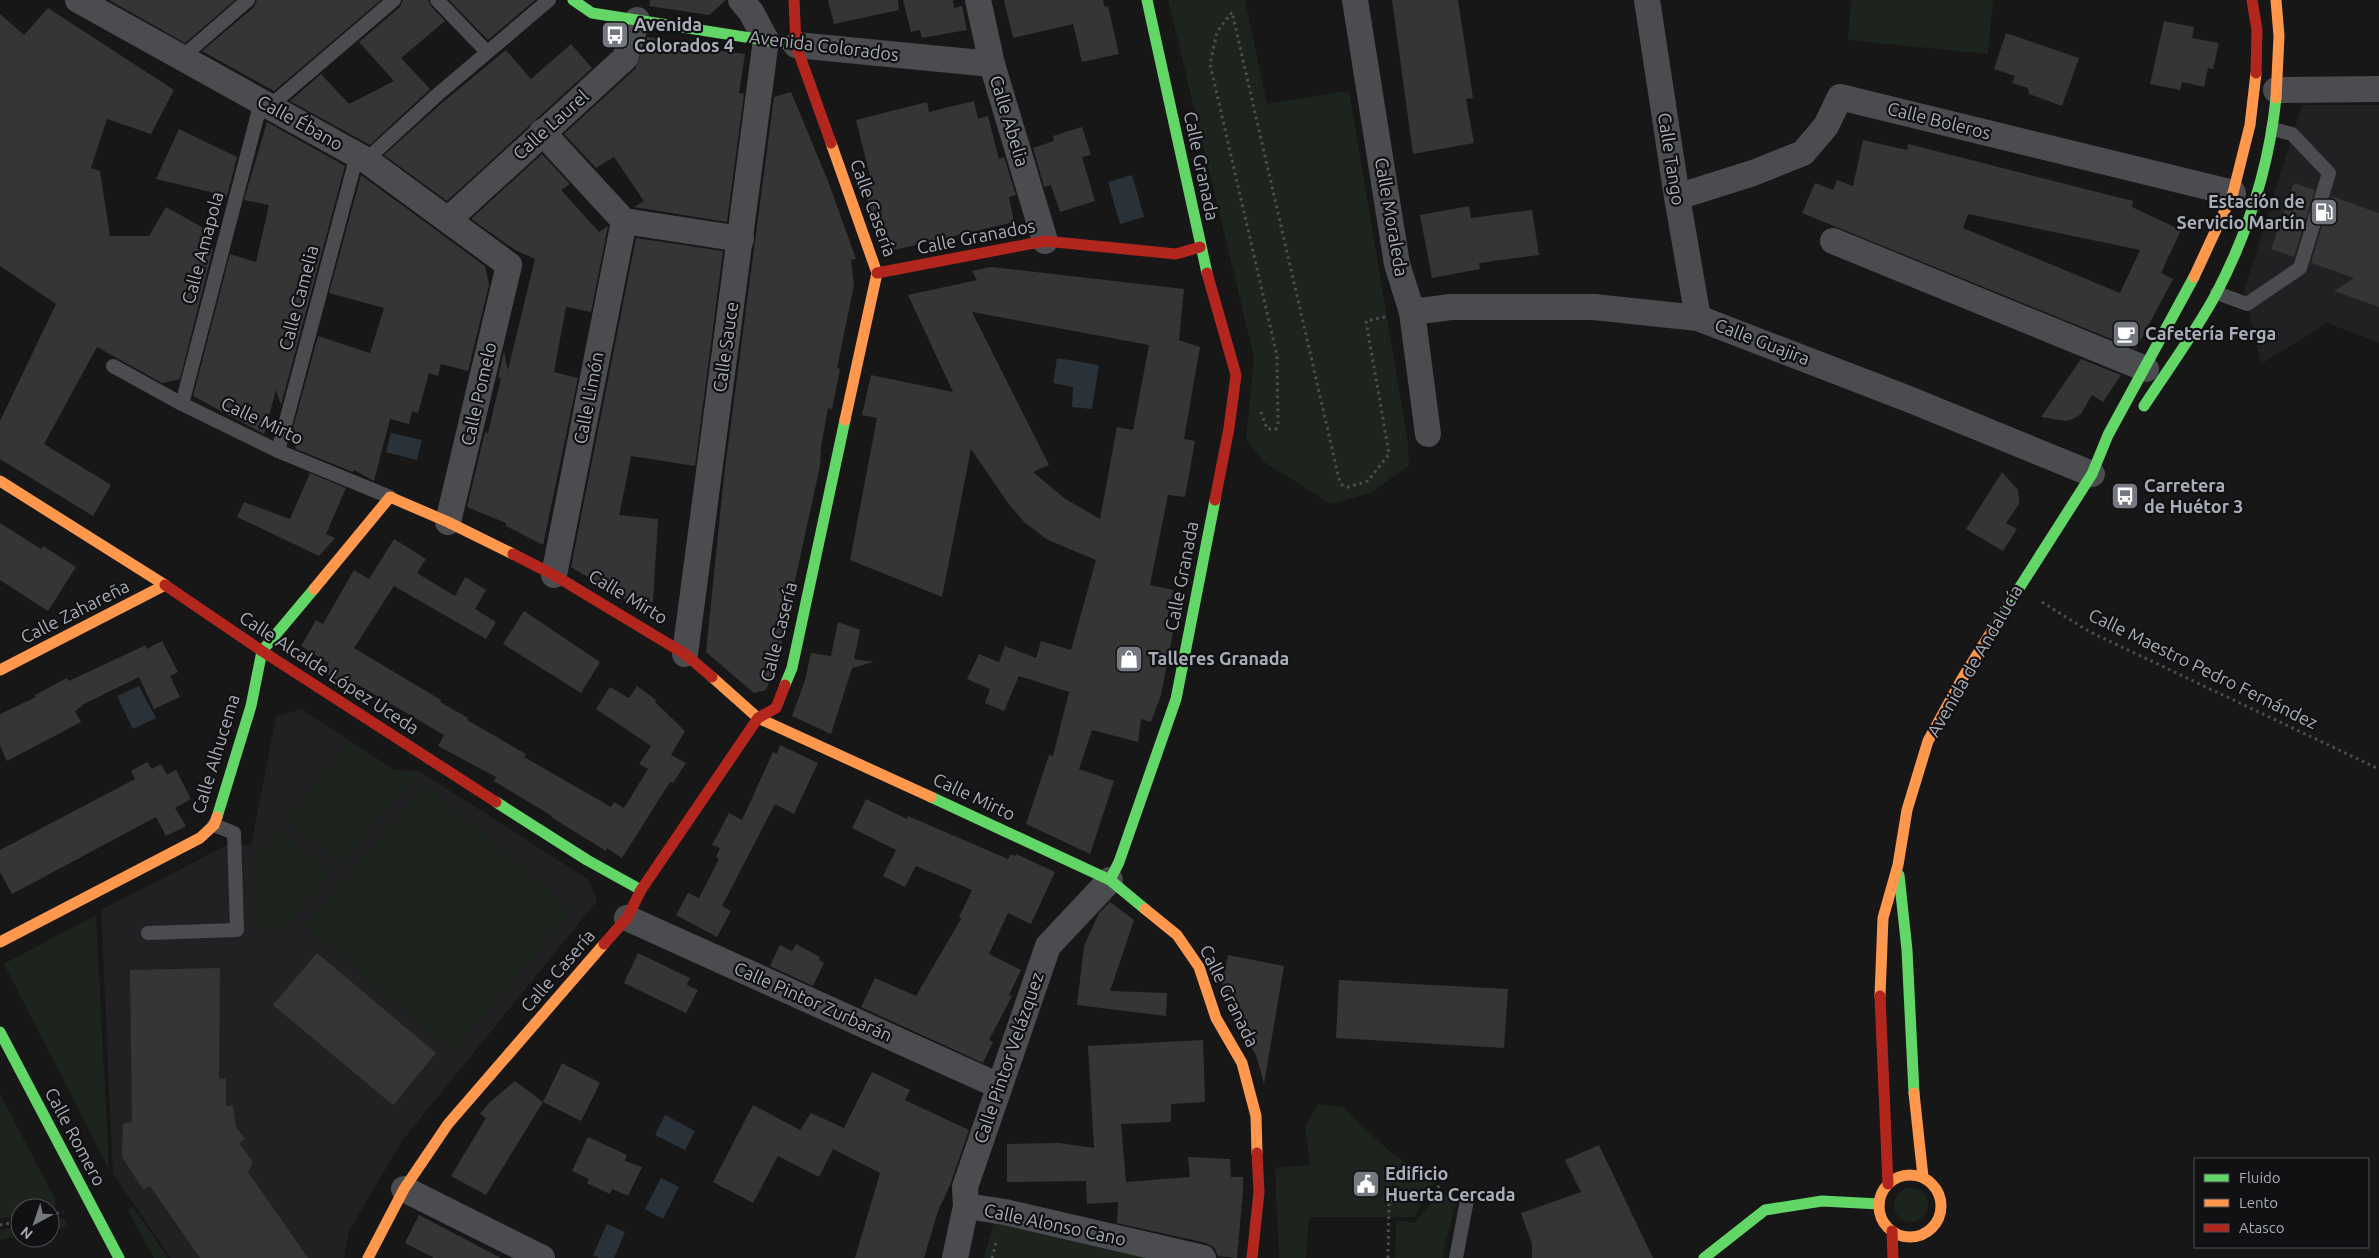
<svg xmlns="http://www.w3.org/2000/svg" width="2379" height="1258" font-family="Ubuntu,sans-serif">
	<style>
		.built { fill: #212123 }
		.green { fill: #1d241e }
		.water { fill: #2a3239 }
		.building { fill: #353536; fill-rule: evenodd }
		.lines { fill: none; stroke-linecap: round; stroke-linejoin: round }
		.path { stroke: #4d4e52; stroke-width: 3; stroke-dasharray: 2.5 4; stroke-linecap: butt }
		.lane { stroke: #4b4c50; stroke-width: 14 }
		.street { stroke: #4b4c50; stroke-width: 26 }
		.fast { stroke: #63d668; stroke-width: 11 }
		.slow { stroke: #ff974d; stroke-width: 11 }
		.jam { stroke: #b3261e; stroke-width: 11 }
		.labels { text-anchor: middle; stroke-width: 4.5; stroke-linejoin: round; paint-order: stroke }
		.poi-label { font-size: 18px; font-weight: bold; fill: #a8adb8; stroke: #111113; text-anchor: start }
		.street-label { font-size: 18px; fill: #a8adb8; stroke: #111113 }
	</style>
	<rect width="100%" height="100%" fill="#171717"/>
	<g class="built">
		<path d="M2302,105H2379V343L2327,323L2261,364L2244,291Z"/>
		<path d="M301,709L395,770L419,771L589,880L597,901L402,1141L349,1231L344,1258H171L113,1174L101,910L227,845H251L276,717Z"/>
	</g>
	<g class="green">
		<path d="M1168,0H1245L1267,104L1349,91L1408,443L1409,466L1370,493L1331,504L1264,462L1246,440L1254,357Z"/>
		<path d="M1851,0H1993L1988,54L1848,40Z"/>
		<path d="M349,741L395,772L418,773L341,863L286,820Z"/>
		<path d="M425,784L573,910L453,1052L304,925Z"/>
		<path d="M277,830L332,873L284,928L253,926L254,860Z"/>
		<path d="M96,915L109,1169L4,964Z"/>
		<path d="M0,1094L55,1199V1205L53,1209L20,1208V1215L0,1219Z"/>
		<path d="M1318,1104L1343,1107L1392,1154L1435,1182L1414,1217H1309L1306,1258H1279L1275,1168L1310,1165L1305,1127Z"/>
		<circle cx="1911" cy="1205" r="17"/>
		<path d="M1441,1192L1456,1203L1443,1252V1258H1395L1396,1220L1414,1223Z"/>
		<path d="M133,1207L168,1258H154L128,1211Z"/>
		<path d="M996,1213L1187,1258H984Z"/>
		<path d="M64,1218L68,1227L50,1230V1221Z"/>
		<path d="M20,1226V1236L0,1240V1230Z"/>
	</g>
	<g class="water">
		<path d="M1132,175L1144,217L1120,224L1108,182Z"/>
		<path d="M1057,358L1099,365L1092,409L1072,407L1073,387L1053,383Z"/>
		<path d="M391,433L422,440L417,460L386,452Z"/>
		<path d="M139,686L156,718L133,729L117,696Z"/>
		<path d="M665,1115L695,1131L685,1150L655,1135Z"/>
		<path d="M661,1178L679,1187L663,1219L645,1209Z"/>
		<path d="M607,1224L625,1232L614,1258H600L593,1255Z"/>
	</g>
	<g class="building">
		<path d="M109,0H235L185,43Z"/>
		<path d="M257,0H381L274,91L202,51L254,7Z"/>
		<path d="M403,0H428L431,6L445,21L401,58L430,89L370,145L290,101L321,74L349,104L394,81L359,42L400,7Z"/>
		<path d="M449,0H535L488,40Z"/>
		<path d="M650,0H726L709,15L649,6Z"/>
		<path d="M828,0H898L899,10L834,24Z"/>
		<path d="M903,0H953L954,8L962,6L967,30L922,38L920,30L911,32Z"/>
		<path d="M1004,0H1103L1105,7L1108,6L1119,54L1082,62L1073,24L1013,38Z"/>
		<path d="M1392,0H1458L1473,98L1466,99L1474,143L1413,154Z"/>
		<path d="M48,8L174,90L151,134L107,119L91,168L100,171L110,236H149L166,207L207,230L203,246L213,249L180,379L162,383L97,347L44,444L111,485L93,516L0,459V421L56,304L0,266V14L24,35Z"/>
		<path d="M2164,21L2194,27L2192,38L2219,43L2213,69L2208,68L2204,87L2182,82L2180,90L2150,84Z"/>
		<path d="M2006,33L2079,58L2062,106L2029,94L2028,88L2012,83L2015,76L1994,69Z"/>
		<path d="M647,37L675,42L672,44L745,54L739,93L744,94L727,222L634,207L644,201L614,157L596,168L564,134L635,69Z"/>
		<path d="M571,44L592,68L447,201L384,155L443,102L506,50L531,79Z"/>
		<path d="M791,92L828,181L856,259L851,260L854,285L837,368L840,369L832,409L828,408L821,447L820,466L777,663L766,690L754,693L706,652L724,476L774,97Z"/>
		<path d="M974,101L978,119L988,116L999,159L1004,157L1016,195L1009,197L1014,222L886,252L861,182L871,180L856,120L927,102L929,112Z"/>
		<path d="M267,122L345,166L281,405L276,390L264,434L193,396L230,254L256,262L269,205L244,200Z"/>
		<path d="M1082,127L1091,155L1082,157L1095,201L1060,212L1051,185L1044,187L1033,148L1054,141L1053,136Z"/>
		<path d="M179,129L237,157L227,196L156,179Z"/>
		<path d="M1863,140L1907,150L1908,144L2133,201L2132,207L2181,230L2161,273L2173,279L2136,349L1802,213L1815,183L1833,190L1837,180L1853,186ZM1968,214L2140,250L2120,293L1963,228Z"/>
		<path d="M542,154L570,184L561,190L599,232L608,226L591,312L566,307L554,372L578,378L543,545L506,526V523L467,507L485,432L488,433L501,378H498L504,351L508,370L535,259L515,250L471,219Z"/>
		<path d="M361,175L485,266L489,285L468,371L441,364L438,376L429,373L418,413L412,411L409,424L390,419L374,481L354,470L353,472L296,449L291,435L318,336L370,353L384,308L329,293Z"/>
		<path d="M2294,183L2315,190L2294,257L2271,249Z"/>
		<path d="M2331,196L2379,213V307L2334,291L2354,278L2311,263Z"/>
		<path d="M1469,206L1471,218L1532,210L1539,255L1479,263L1480,269L1432,278L1420,215Z"/>
		<path d="M636,238L723,251L695,466L631,456L625,487L619,515L658,519L653,602L628,598V601L571,567Z"/>
		<path d="M991,267L1184,289L1179,340L1200,347L1184,439L1195,441L1185,497L1168,495L1150,585L1173,590L1165,630L1173,632L1161,695L1151,722L1141,719L1138,742L1092,730L1079,769L1114,781L1090,854L1026,824L1049,755L1053,756L1069,692L1019,676L1004,711L985,703L990,689L967,679L979,654L999,662L1005,646L1036,658L1041,641L1071,650L1096,560L1048,540L1024,522L1008,503L971,449L942,597L850,560L877,418L862,415L871,375L953,392L908,295L977,280L972,271ZM972,312L1149,345L1133,430L1117,427L1100,519L1064,498L1033,472L1049,465Z"/>
		<path d="M2081,359L2121,375L2103,402L2092,395L2081,414L2073,419L2066,421L2041,417Z"/>
		<path d="M2002,472L2018,490L2019,499V504L2006,523L2017,529L2003,551L1966,529Z"/>
		<path d="M310,473L346,488L326,534L335,538L319,556L237,517L244,502L290,519Z"/>
		<path d="M0,523L41,549L43,546L76,567L48,611L0,580Z"/>
		<path d="M394,539L426,559L417,573L455,596L465,577L486,590L475,609L496,622L486,639L394,586L354,648L441,700L440,702L468,718L467,720L526,754L524,757L611,807L614,802L624,808L648,769L639,764L651,746L596,709L610,687L629,698L637,686L656,700L655,702L685,731L671,755L686,763L673,783L670,782L622,858L607,848L606,851L551,817L552,816L494,781L496,777L438,746L444,735L355,683L352,688H349L324,672L329,663L301,646L316,620L323,624L354,570L369,579Z"/>
		<path d="M524,611L600,662L581,693L503,644Z"/>
		<path d="M838,622L860,630L854,659L874,662L852,668L831,734L792,716L805,680L811,653L831,656Z"/>
		<path d="M162,641L178,672L170,676L180,697L154,709L139,677L82,705V706L75,711L81,722L7,761L0,746V714L36,697L35,695L67,678L69,681L146,645L147,649Z"/>
		<path d="M780,745L818,763L794,814L775,804L722,906L731,911L717,937L676,915L688,893L699,898L719,859L716,857L720,848L712,845L729,813L742,820L773,752L777,754Z"/>
		<path d="M147,762L152,769L161,764L167,775L176,770L191,799L175,808L186,826L166,836L156,817L12,894L0,872V850L135,779L131,771Z"/>
		<path d="M866,799L907,819L908,816L1008,859L1011,854L1015,856L1016,854L1055,872L1031,924L1008,913L989,954L1021,970L1009,995L1012,996L989,1040L993,1042L983,1063L861,1007L875,978L916,996L961,919L959,917L972,890L916,866L905,887L883,876L896,850L852,828Z"/>
		<path d="M1110,902L1134,920L1110,991L1167,993L1166,1016L1077,1005L1084,946L1099,913Z"/>
		<path d="M796,944L820,957L819,960L824,963L813,986L770,966L780,945L792,951Z"/>
		<path d="M317,953L436,1053L393,1105L273,1005Z"/>
		<path d="M638,953L690,978L687,985L698,990L686,1013L624,983Z"/>
		<path d="M1228,955L1284,966L1264,1084L1256,1055L1230,1012L1222,986Z"/>
		<path d="M220,968L219,1078L226,1079V1106H233L236,1127L245,1139L239,1143L253,1162L248,1172L308,1258H200L150,1186L143,1189L122,1157L123,1124L132,1122L130,970Z"/>
		<path d="M1339,980L1508,989L1504,1048L1336,1038Z"/>
		<path d="M1203,1040L1205,1102L1171,1104V1122L1121,1124L1126,1182L1190,1177L1188,1157L1230,1159L1231,1177H1243V1191L1237,1258L1218,1256L1214,1247L1206,1243L1117,1223L1118,1202L1087,1204L1086,1181L1007,1182V1144L1059,1143L1094,1148L1088,1046Z"/>
		<path d="M562,1063L600,1083L581,1121L543,1102L486,1195L451,1176L486,1118L480,1114L488,1104L515,1081L543,1102Z"/>
		<path d="M872,1072L910,1090L905,1100L969,1130L950,1185L938,1211L924,1258H855L880,1173L833,1149L819,1177L778,1156L753,1203L713,1182L753,1105L800,1130L811,1113L844,1128Z"/>
		<path d="M588,1137L627,1155L625,1161L642,1167L628,1196L612,1189L610,1194L587,1183L589,1179L572,1171Z"/>
		<path d="M1599,1145L1653,1258H1532V1244L1521,1213L1581,1192L1565,1160Z"/>
		<path d="M419,1215L501,1258H434L405,1243Z"/>
	</g>
	<g class="lines">
		<g class="path">
			<path d="M1261,412L1267,429H1276L1278,425L1277,356L1210,64L1217,32L1232,12L1339,479L1342,485L1348,487L1368,481L1389,454L1366,321L1385,317"/>
			<path d="M2042,602L2090,632L2379,769"/>
			<path d="M50,1215L63,1212"/>
			<path d="M0,1225L20,1221"/>
			<path d="M992,1258L997,1239"/>
			<path d="M1388,1258L1389,1201L1432,1196L1441,1183"/>
		</g>
		<g class="lane">
			<path d="M437,0L487,52"/>
			<path d="M181,58L248,0"/>
			<path d="M270,106L394,0"/>
			<path d="M366,160L437,95L549,0"/>
			<path d="M2217,293L2247,304L2300,268L2329,173L2292,134L2273,129"/>
			<path d="M113,366L182,404L278,451L390,497"/>
			<path d="M182,404L261,102"/>
			<path d="M278,451L357,155"/>
			<path d="M148,933L237,930L234,833L214,825"/>
			<path d="M1456,1258L1467,1200"/>
		</g>
		<g class="street">
			<path d="M78,0L366,160L509,265L448,522"/>
			<path d="M978,0L992,64L1045,241"/>
			<path d="M1355,0L1397,264L1412,312L1428,434"/>
			<path d="M1647,0L1677,197L1698,318"/>
			<path d="M796,45L992,64"/>
			<path d="M2276,90L2379,89"/>
			<path d="M542,132L624,221L741,239"/>
			<path d="M1677,197L1753,173L1803,153L1826,126L1840,97L2233,193"/>
			<path d="M449,219L625,58L637,20"/>
			<path d="M1833,241L2146,369"/>
			<path d="M1412,312L1451,307H1594L1698,318L1911,400L2092,474"/>
			<path d="M554,575L624,221"/>
			<path d="M685,654L766,40L751,12L741,0"/>
			<path d="M627,918L999,1086"/>
			<path d="M404,1189L542,1258"/>
			<path d="M966,1206L1005,1212L1203,1258"/>
			<path d="M955,1258L966,1206L965,1187L1048,946L1110,880"/>
		</g>
		<g class="fast">
			<path d="M573,0L592,13L796,45"/>
			<path d="M1147,0L1207,273"/>
			<path d="M2144,406C2168,369 2195,333 2216,294C2248,233 2269,166 2276,98"/>
			<path d="M1995,626L2092,474L2108,435L2194,277"/>
			<path d="M785,685L792,668L845,420"/>
			<path d="M931,797L1110,880L1145,909"/>
			<path d="M496,802L587,860L641,890"/>
			<path d="M217,817L251,706L262,651L314,589"/>
			<path d="M1899,875L1907,950L1914,1093"/>
			<path d="M1110,880L1119,862L1176,699L1215,500"/>
			<path d="M0,1032L119,1258"/>
			<path d="M1704,1258L1765,1210L1822,1201L1879,1204"/>
		</g>
		<g class="slow">
			<path d="M2276,98L2279,36L2276,0"/>
			<path d="M831,143L877,273L845,420"/>
			<path d="M2194,277L2233,193L2250,125L2256,73"/>
			<path d="M0,481L165,585"/>
			<path d="M314,589L390,497L448,522L513,554"/>
			<path d="M0,670L165,585"/>
			<path d="M712,677L758,718L931,797"/>
			<path d="M1145,909L1177,935L1199,967L1216,1018L1242,1063L1256,1116L1257,1153"/>
			<path d="M0,942L200,838L214,825L217,817"/>
			<path d="M1880,996L1883,918L1898,865L1907,810L1928,741L1962,679L1995,626"/>
			<path d="M1914,1093L1923,1177"/>
			<circle cx="1910" cy="1206" r="31"/>
			<path d="M368,1258L404,1189L448,1124L604,944"/>
		</g>
		<g class="jam">
			<path d="M794,0L796,45L831,143"/>
			<path d="M2252,0L2257,30L2256,73"/>
			<path d="M877,273L1045,241L1176,254L1200,247"/>
			<path d="M1207,273L1236,375L1229,428L1215,500"/>
			<path d="M513,554L554,575L685,654L712,677"/>
			<path d="M165,585L262,651L496,802"/>
			<path d="M604,944L627,918L641,890L758,718L776,708L785,685"/>
			<path d="M1880,996L1888,1184"/>
			<path d="M1892,1231L1893,1258"/>
			<path d="M1252,1258L1259,1192L1257,1153"/>
		</g>
	</g>
	<defs>
		<g id="bus-square" transform="scale(1.4375)"><rect x="-9" y="-9" width="18" height="18" rx="4" fill="#757880" stroke="#111113"/><path d="M-5-6H5V4H4V6H2V4H-2V6H-4V4H-5ZM-3.5-4V0h7V-4ZM-3.5 1.2v1.5H-2V1.2ZM2 1.2v1.5H3.5V1.2Z" fill="#fff"/></g>
		<g id="fuel-square" transform="scale(1.4375)"><rect x="-9" y="-9" width="18" height="18" rx="4" fill="#757880" stroke="#111113"/><path d="M-5.5-6h7V0h2V4h1.3V-2.5L3-4.5l.8-.8L6-3V5H2.5V1h-1V6h-7ZM-4.2-4.7v3.2H.2V-4.7Z" fill="#fff"/></g>
		<g id="cafe-square" transform="scale(1.4375)"><rect x="-9" y="-9" width="18" height="18" rx="4" fill="#757880" stroke="#111113"/><path d="M-5.5-4.5H6V0H3Q3 3.5 0 3.5H-2.5Q-5.5 3.5-5.5 0ZM3-3.2v2h1.7v-2ZM-6 4.5H4V6H-6Z" fill="#fff"/></g>
		<g id="shop-square" transform="scale(1.4375)"><rect x="-9" y="-9" width="18" height="18" rx="4" fill="#757880" stroke="#111113"/><path d="M-5-2.5h2.3a2.7 3.5 0 0 1 5.4 0H5L5.5 6h-11ZM-1.5-2.5h3a1.5 2.3 0 0 0-3 0Z" fill="#fff"/></g>
		<g id="civic-square" transform="scale(1.4375)"><rect x="-9" y="-9" width="18" height="18" rx="4" fill="#757880" stroke="#111113"/><path d="M-.6-6.5H3V-4.5H.6V-3L4-1V1h2V6H-6V1h2V-1L-.6-3ZM-1.2 2.5V6h2.4V2.5Z" fill="#fff"/></g>
	</defs>
	<g fill-rule="evenodd">
		<use href="#bus-square" x="615" y="35"/>
		<use href="#fuel-square" x="2324" y="212"/>
		<use href="#cafe-square" x="2126" y="334"/>
		<use href="#bus-square" x="2125" y="496"/>
		<use href="#shop-square" x="1129" y="659"/>
		<use href="#civic-square" x="1366" y="1184"/>
	</g>
	<g class="labels">
		<g class="poi-label">
			<text x="634" y="31">Avenida<tspan x="634" dy="21">Colorados 4</tspan></text>
			<text x="2305" y="208" text-anchor="end">Estación de<tspan x="2305" dy="21">Servicio Martín</tspan></text>
			<text x="2145" y="340">Cafetería Ferga</text>
			<text x="2144" y="492">Carretera<tspan x="2144" dy="21">de Huétor 3</tspan></text>
			<text x="1148" y="665">Talleres Granada</text>
			<text x="1385" y="1180">Edificio<tspan x="1385" dy="21">Huerta Cercada</tspan></text>
		</g>
		<g class="street-label">
			<text transform="translate(824 46) rotate(7)" y="6">Avenida Colorados</text>
			<text transform="translate(1009 121) rotate(73)" y="6">Calle Abelia</text>
			<text transform="translate(1939 121) rotate(14)" y="6">Calle Boleros</text>
			<text transform="translate(300 123) rotate(29)" y="6">Calle Ébano</text>
			<text transform="translate(551 125) rotate(-42)" y="6">Calle Laurel</text>
			<text transform="translate(1671 159) rotate(81)" y="6">Calle Tango</text>
			<text transform="translate(1201 166) rotate(78)" y="6">Calle Granada</text>
			<text transform="translate(873 208) rotate(70)" y="6">Calle Casería</text>
			<text transform="translate(1391 217) rotate(80)" y="6">Calle Moraleda</text>
			<text transform="translate(976 237) rotate(-11)" y="6">Calle Granados</text>
			<text transform="translate(203 248) rotate(-75)" y="6">Calle Amapola</text>
			<text transform="translate(299 298) rotate(-75)" y="6">Calle Camelia</text>
			<text transform="translate(1762 342) rotate(21)" y="6">Calle Guajira</text>
			<text transform="translate(726 347) rotate(-82)" y="6">Calle Sauce</text>
			<text transform="translate(479 394) rotate(-77)" y="6">Calle Pomelo</text>
			<text transform="translate(589 398) rotate(-79)" y="6">Calle Limón</text>
			<text transform="translate(262 421) rotate(25)" y="6">Calle Mirto</text>
			<text transform="translate(1182 576) rotate(-79)" y="6">Calle Granada</text>
			<text transform="translate(628 597) rotate(31)" y="6">Calle Mirto</text>
			<text transform="translate(75 612) rotate(-27)" y="6">Calle Zahareña</text>
			<text transform="translate(779 632) rotate(-76)" y="6">Calle Casería</text>
			<text transform="translate(1975 661) rotate(-60)" y="6">Avenida de Andalucía</text>
			<text transform="translate(2203 669) rotate(26)" y="6">Calle Maestro Pedro Fernández</text>
			<text transform="translate(329 673) rotate(33)" y="6">Calle Alcalde López Uceda</text>
			<text transform="translate(216 754) rotate(-73)" y="6">Calle Alhucema</text>
			<text transform="translate(974 797) rotate(25)" y="6">Calle Mirto</text>
			<text transform="translate(558 971) rotate(-49)" y="6">Calle Casería</text>
			<text transform="translate(1229 996) rotate(64)" y="6">Calle Granada</text>
			<text transform="translate(813 1002) rotate(24)" y="6">Calle Pintor Zurbarán</text>
			<text transform="translate(1009 1058) rotate(-71)" y="6">Calle Pintor Velázquez</text>
			<text transform="translate(75 1137) rotate(62)" y="6">Calle Romero</text>
			<text transform="translate(1055 1225) rotate(12)" y="6">Calle Alonso Cano</text>
		</g>
	</g>
	<rect x="2194" y="1158" width="175" height="90" fill="#111113" stroke="#4d4f55"/>
	<rect x="2204" y="1174" width="25" height="8" fill="#63d668" stroke="#4d4f55"/>
	<text x="2239" y="1183" font-size="15" fill="#a8adb8">Fluido</text>
	<rect x="2204" y="1199" width="25" height="8" fill="#ff974d" stroke="#4d4f55"/>
	<text x="2239" y="1208" font-size="15" fill="#a8adb8">Lento</text>
	<rect x="2204" y="1224" width="25" height="8" fill="#b3261e" stroke="#4d4f55"/>
	<text x="2239" y="1233" font-size="15" fill="#a8adb8">Atasco</text>
	<g transform="translate(35 1223) rotate(220)"><circle r="24" fill="#111113" stroke="#4d4f55"/>
	<path d="M0-4L9 19L0 12L-9 19Z" fill="#757880"/>
	<text y="-8" font-size="14" font-weight="bold" text-anchor="middle" fill="#a8adb8">N</text>
	</g>
</svg>
